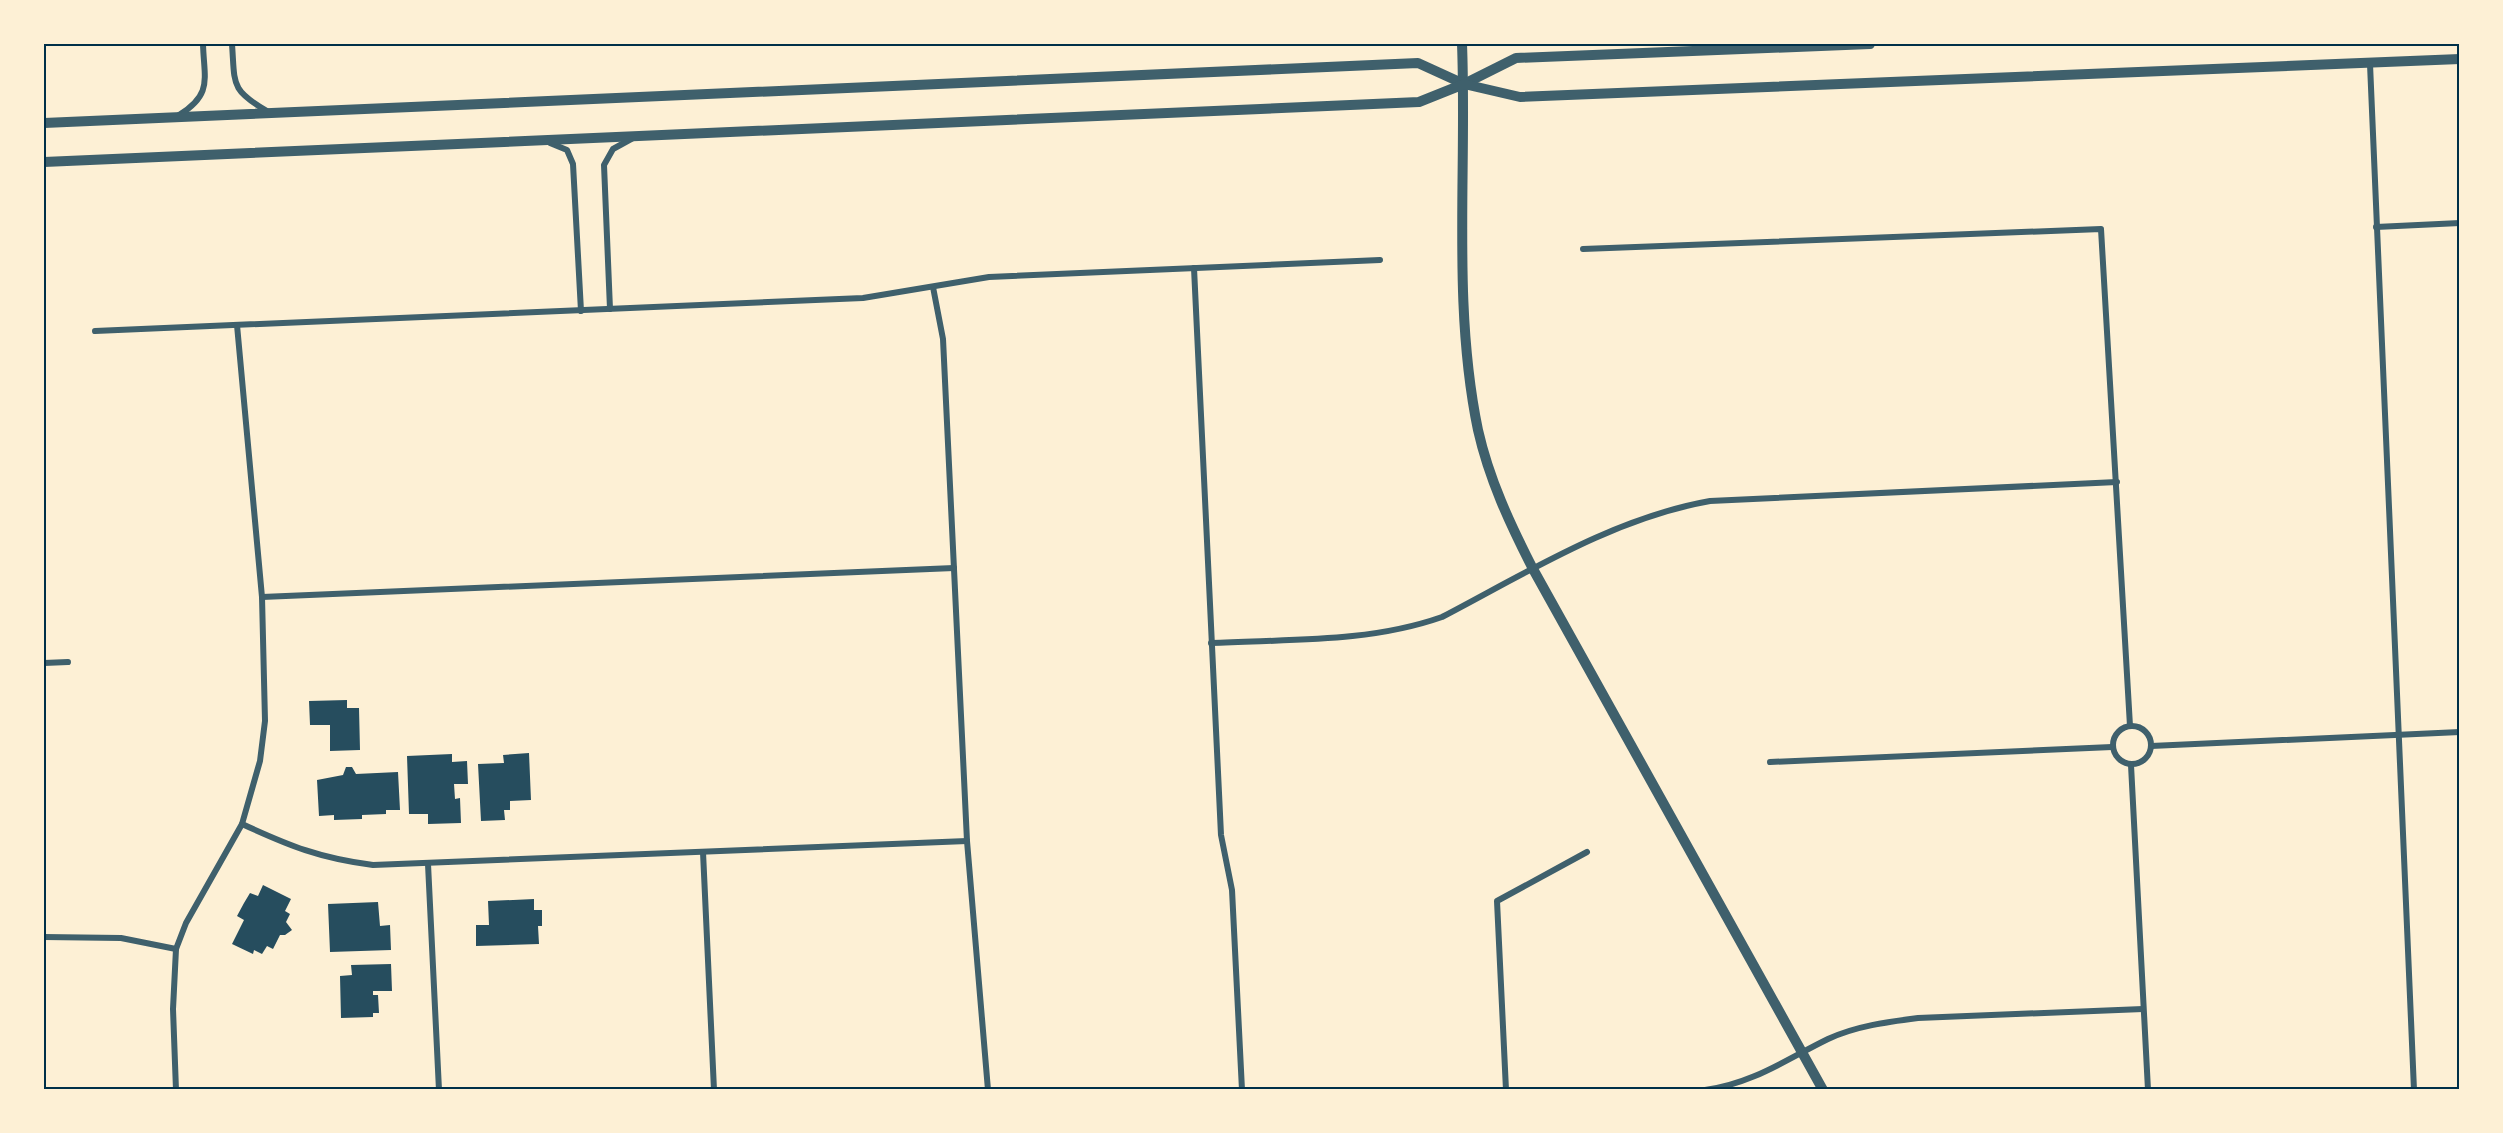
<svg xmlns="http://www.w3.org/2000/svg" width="2503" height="1133" font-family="'Golos Text',sans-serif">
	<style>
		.building { fill: #264d5e }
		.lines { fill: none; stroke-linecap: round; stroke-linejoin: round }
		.minor { stroke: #3f606c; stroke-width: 6 }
		.tertiary { stroke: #3f606c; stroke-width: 10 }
		.neatline { fill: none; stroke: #003049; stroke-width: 2 }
	</style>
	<rect width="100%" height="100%" fill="#fdf0d5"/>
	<g class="building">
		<path d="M347,700V708H359L360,750L330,751V725H310L309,701Z"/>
		<path d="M529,753L531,800L510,801V810H504L505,820L481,821L478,764L504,763L503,755Z"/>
		<path d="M452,754V762L467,761L468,784H454L455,799L460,798L461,823L428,824V814H409L407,756Z"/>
		<path d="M346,767H352L356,774L398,772L400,810H386V814L362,815V819L334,820V815L319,816L317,780L343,775Z"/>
		<path d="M263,885L291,899L285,911L290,914L286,922L292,930L285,935H280L273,949L267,946L262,954L254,950L253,954L232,944L244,920L237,916L244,903L250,893L258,896Z"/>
		<path d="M534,899V910H542V926H538L539,944L476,946V925H489L488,901Z"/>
		<path d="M378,902L380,926L390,925L391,950L330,952L328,904Z"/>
		<path d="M391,964L392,991H373V995H378L379,1013H373V1017L341,1018L340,976L352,975L351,965Z"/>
	</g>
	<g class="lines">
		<g class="minor">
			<path d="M232,44C235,84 230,90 267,111"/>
			<path d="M2370,64L2414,1090"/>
			<path d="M179,115C213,94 204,79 203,44"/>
			<path d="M550,143L567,150L573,164L581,311"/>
			<path d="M2376,227L2460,223"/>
			<path d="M1583,249L2101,229L2130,726"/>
			<path d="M1194,268L1221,835L1232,890L1242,1090"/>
			<path d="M933,287L943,339L967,841L988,1090"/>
			<path d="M610,309L604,165L613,149L633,138"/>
			<path d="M95,331L863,298L989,277L1380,260"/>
			<path d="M262,597L954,568"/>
			<path d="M1211,643C1289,639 1368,643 1442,617C1528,572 1614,518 1710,501L2117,482"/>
			<path d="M44,663L68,662"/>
			<circle cx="2132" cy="745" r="19"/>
			<path d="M2151,746L2460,732"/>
			<path d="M1770,762L2112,747"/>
			<path d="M2131,765L2148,1090"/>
			<path d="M242,824C290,846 319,858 373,865L967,841"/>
			<path d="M703,852L714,1090"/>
			<path d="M428,864L439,1090"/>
			<path d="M44,937L121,938L176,949"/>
			<path d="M176,1090L173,1009L176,949L186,923L242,824L260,761L265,721L262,597L237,325"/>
			<path d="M1506,1090L1497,901L1587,852"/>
			<path d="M1705,1090C1752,1084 1787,1059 1828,1039C1856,1026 1887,1022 1918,1018L2143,1009"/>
		</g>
		<g class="tertiary">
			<path d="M1462,44C1467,170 1452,305 1478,430C1489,479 1510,524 1533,569L1823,1090"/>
			<path d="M44,123L1418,63L1464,84L1516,58L1870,44"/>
			<path d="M44,162L1419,102L1464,84L1520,97L2460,59"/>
		</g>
	</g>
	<rect width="2503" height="1133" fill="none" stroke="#fdf0d5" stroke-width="90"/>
	<rect x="45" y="45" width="2413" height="1043" class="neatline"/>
</svg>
